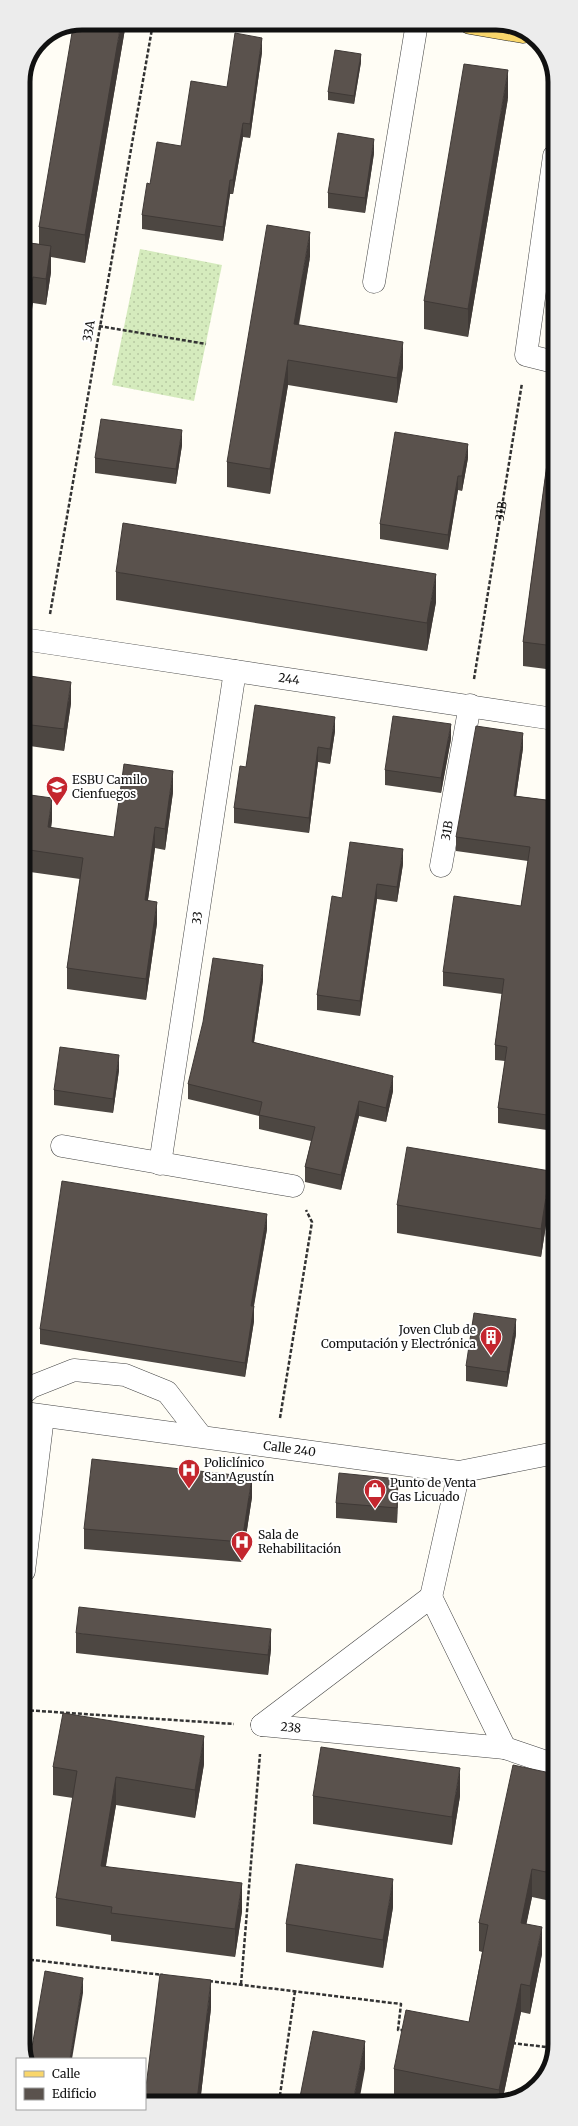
<svg xmlns="http://www.w3.org/2000/svg" width="578" height="2126" font-family="Merriweather,serif">
	<style>
		.grass { fill: url(#grass-dots) }
		.lines { fill: none; stroke-linecap: round; stroke-linejoin: round }
		.minor-casing { stroke: #444; stroke-width: 23 }
		.major-casing { stroke: #222; stroke-width: 23 }
		.path { stroke: #333; stroke-width: 2.5; stroke-dasharray: 4 2; stroke-linecap: butt }
		.minor { stroke: #fff; stroke-width: 22 }
		.major { stroke: #f9d66b; stroke-width: 22 }
		.wall { fill: #4d4742 }
		.shaded-wall { fill: #3f3936 }
		.building { fill: #5a524d; stroke: #3f3936 }
		.labels { text-anchor: middle; stroke-width: 4; stroke-linejoin: round; paint-order: stroke }
		.street-label { font-size: 12px; fill: #111; stroke: #fff }
		.poi-label { font-size: 12px; fill: #111; stroke: #fff; text-anchor: start }
		.rim { fill: none; stroke: #111; stroke-width: 5 }
	</style>
	<defs>
		<pattern id="grass-dots" width="8" height="8" patternUnits="userSpaceOnUse"><rect width="8" height="8" fill="#d5ebbd"/><path d="M2 2h.1M6 6h.1" fill="none" stroke="#b6c8a1" stroke-width="1.8" stroke-linecap="round"/></pattern>
	</defs>
	<rect width="100%" height="100%" fill="#fffdf5"/>
	<path class="grass" d="M140,249L222,265L194,401L112,385Z"/>
	<g class="lines">
		<g class="minor-casing">
			<g id="minor">
				<path d="M554,156L526,355L554,362"/>
				<path d="M374,282L417,23"/>
				<path id="s2" d="M23,639L554,719"/>
				<path id="s3" d="M441,866L470,705"/>
				<path d="M62,1146L293,1186"/>
				<path id="s4" d="M160,1164L235,671"/>
				<path d="M24,1393L31,1387L74,1370L125,1375L167,1392L201,1436"/>
				<path id="s5" d="M24,1413L459,1472L555,1453"/>
				<path d="M24,1571L43,1417"/>
				<path d="M431,1597L459,1472"/>
				<path d="M262,1725L431,1597L505,1748"/>
				<path id="s6" d="M262,1725L505,1748L555,1765"/>
			</g>
		</g>
		<g class="major-casing">
			<path id="major" d="M470,23L523,32"/>
		</g>
		<g class="path">
			<path d="M99,326L206,344"/>
			<path d="M50,614L153,23"/>
			<path id="s1" d="M474,679L522,383"/>
			<path d="M280,1418L312,1222L306,1210"/>
			<path d="M24,1710L234,1724"/>
			<path d="M24,1959L163,1975"/>
			<path d="M209,1981L401,2004L398,2030H404"/>
			<path d="M241,1984L260,1754"/>
			<path d="M512,2043L554,2048"/>
			<path d="M279,2102L295,1991"/>
		</g>
		<use href="#minor" class="minor"/>
		<use href="#major" class="major"/>
	</g>
	<g class="wall">
		<path d="M126,23L85,263L51,257V272L46,305L33,303L23,242L39,244V227Z"/>
		<path d="M262,52L250,138L243,137L233,194H230L223,241L142,229V215L150,184L181,146L227,87Z"/>
		<path d="M361,62L354,104L328,100V92Z"/>
		<path d="M508,98L468,337L424,329V301Z"/>
		<path d="M374,153L365,213L328,208V193Z"/>
		<path d="M310,257L299,325L403,367L397,403L288,385L270,494L227,487V462Z"/>
		<path d="M554,412V670L523,666V642Z"/>
		<path d="M182,445L176,484L95,473V458Z"/>
		<path d="M468,458L462,491L458,490L448,550L380,539V524Z"/>
		<path d="M116,572L436,602L427,651L116,600Z"/>
		<path d="M23,675L71,703L64,751L23,745Z"/>
		<path d="M335,731L330,764L318,762L309,833L234,823V808L246,767Z"/>
		<path d="M451,739L441,793L385,785V770Z"/>
		<path d="M523,748L516,796L554,801V1131L498,1123V1108L505,1061L495,1060V1045L502,994L443,986V972L521,906L528,861L456,851V837Z"/>
		<path d="M173,792L165,850L155,848L148,900L157,923L146,1000L67,989V968L80,879L23,871V794L52,820L51,828L114,837Z"/>
		<path d="M403,864L397,902L377,899L360,1016L317,1010V995L342,898Z"/>
		<path d="M263,980L254,1042L393,1091L386,1122L359,1116L341,1190L305,1182V1167L311,1141L259,1129V1116L188,1099V1084Z"/>
		<path d="M119,1070L113,1113L54,1105V1090Z"/>
		<path d="M550,1199L541,1257L397,1233V1205Z"/>
		<path d="M267,1229L254,1306V1321L245,1377L40,1344V1329Z"/>
		<path d="M516,1334L507,1387L466,1381V1366Z"/>
		<path d="M398,1494L397,1523L336,1518V1503Z"/>
		<path d="M252,1497L242,1562L84,1549V1529Z"/>
		<path d="M76,1633L271,1649L268,1675L76,1653Z"/>
		<path d="M204,1764L195,1818L116,1805L106,1866L242,1911L235,1957L111,1941V1935L56,1926V1898L73,1798L53,1795V1767Z"/>
		<path d="M555,1774V1859L546,1900L532,1897L526,1924L542,1954L530,2014L521,2012L502,2102H422L394,2096V2069L469,2022L482,1952L479,1951V1923Z"/>
		<path d="M313,1796H460L452,1845L313,1824Z"/>
		<path d="M393,1907L383,1968L286,1952V1924Z"/>
		<path d="M211,2008L200,2103H145V2095Z"/>
	</g>
	<g class="shaded-wall">
		<path d="M121,23H126L85,263V235Z"/>
		<path d="M262,38V52L250,138V124Z"/>
		<path d="M361,54V62L354,104V96Z"/>
		<path d="M508,70V98L468,337V309Z"/>
		<path d="M243,123V137L233,194V180Z"/>
		<path d="M374,139V153L365,213V198Z"/>
		<path d="M230,180V194L223,241V227Z"/>
		<path d="M310,232V257L294,349V324Z"/>
		<path d="M51,246V272L46,305V279Z"/>
		<path d="M33,277V303L23,365V339Z"/>
		<path d="M403,342V367L397,403V378Z"/>
		<path d="M288,360V385L270,494V469Z"/>
		<path d="M182,430V445L176,484V469Z"/>
		<path d="M468,444V458L462,491V476Z"/>
		<path d="M458,476V490L448,550V535Z"/>
		<path d="M436,574V602L427,651V623Z"/>
		<path d="M71,682V703L64,751V729Z"/>
		<path d="M335,717V731L330,764V749Z"/>
		<path d="M451,724V739L441,793V778Z"/>
		<path d="M523,733V748L514,811V796Z"/>
		<path d="M318,747V762L309,833V818Z"/>
		<path d="M173,771V792L165,850V829Z"/>
		<path d="M52,798V820L48,849V827Z"/>
		<path d="M155,827V848L145,921V900Z"/>
		<path d="M403,849V864L397,902V887Z"/>
		<path d="M377,884V899L360,1016V1001Z"/>
		<path d="M157,902V923L146,1000V979Z"/>
		<path d="M263,965V980L252,1056V1042Z"/>
		<path d="M119,1055V1070L113,1113V1099Z"/>
		<path d="M393,1076V1091L386,1122V1108Z"/>
		<path d="M359,1101V1116L341,1190V1175Z"/>
		<path d="M550,1171V1199L541,1257V1229Z"/>
		<path d="M267,1214V1229L251,1321V1306Z"/>
		<path d="M254,1306V1321L245,1377V1363Z"/>
		<path d="M516,1319V1334L507,1387V1372Z"/>
		<path d="M252,1477V1497L242,1562V1542Z"/>
		<path d="M398,1479V1494L397,1523V1508Z"/>
		<path d="M271,1629V1649L268,1675V1655Z"/>
		<path d="M204,1736V1764L195,1818V1790Z"/>
		<path d="M460,1768V1796L452,1845V1817Z"/>
		<path d="M116,1777V1805L101,1893V1866Z"/>
		<path d="M555,1832V1859L546,1900V1872Z"/>
		<path d="M532,1869V1897L521,1951V1923Z"/>
		<path d="M393,1879V1907L383,1968V1940Z"/>
		<path d="M242,1883V1911L235,1957V1929Z"/>
		<path d="M542,1927V1954L530,2014V1986Z"/>
		<path d="M83,1978V1993L72,2059H70Z"/>
		<path d="M211,1980V2008L200,2103H197Z"/>
		<path d="M521,1984V2012L502,2102H499V2090Z"/>
		<path d="M365,2041V2069L359,2102H353Z"/>
	</g>
	<g class="building">
		<path d="M82,23H121L85,235L39,227L73,27Z"/>
		<path d="M235,33L262,38L250,124L243,123L233,180H230L223,227L142,215L147,183L150,184L157,142L181,146L191,81L227,87Z"/>
		<path d="M335,50L361,54L354,96L328,92Z"/>
		<path d="M464,64L508,70L468,309L424,301Z"/>
		<path d="M338,133L374,139L365,198L328,193Z"/>
		<path d="M267,225L310,232L294,324L403,342L397,378L288,360L270,469L227,462Z"/>
		<path d="M23,242L51,246L46,279L33,277L23,339Z"/>
		<path d="M554,412V646L523,642Z"/>
		<path d="M101,419L182,430L176,469L95,458Z"/>
		<path d="M395,432L468,444L462,476H458L448,535L380,524Z"/>
		<path d="M123,523L436,574L427,623L116,572Z"/>
		<path d="M23,675L71,682L64,729L23,724Z"/>
		<path d="M255,705L335,717L330,749L318,747L309,818L234,808L240,766L246,767Z"/>
		<path d="M393,716L451,724L441,778L385,770Z"/>
		<path d="M476,726L523,733L514,796L554,801V1116L498,1108L507,1047L495,1045L504,979L443,972L454,896L521,906L530,847L456,837Z"/>
		<path d="M124,764L173,771L165,829L155,827L145,900L157,902L146,979L67,968L83,858L23,849V794L52,798L48,827L114,837Z"/>
		<path d="M350,842L403,849L397,887L377,884L360,1001L317,995L332,896L342,898Z"/>
		<path d="M213,958L263,965L252,1042L393,1076L386,1108L359,1101L341,1175L305,1167L315,1127L259,1115L262,1102L188,1084L203,1022Z"/>
		<path d="M60,1047L119,1055L113,1099L54,1090Z"/>
		<path d="M407,1147L550,1171L541,1229L397,1205Z"/>
		<path d="M62,1181L267,1214L251,1306H254L245,1363L40,1329Z"/>
		<path d="M474,1313L516,1319L507,1372L466,1366Z"/>
		<path d="M92,1459L252,1477L242,1542L84,1529Z"/>
		<path d="M339,1473L398,1479L397,1508L336,1503Z"/>
		<path d="M79,1607L271,1629L268,1655L76,1633Z"/>
		<path d="M63,1713L204,1736L195,1790L116,1777L101,1866L242,1883L235,1929L111,1913L112,1907L56,1898L77,1771L53,1767Z"/>
		<path d="M321,1747L460,1768L452,1817L313,1796Z"/>
		<path d="M513,1765L555,1774V1832L546,1872L532,1869L521,1923L542,1927L530,1986L521,1984L499,2090L394,2069L406,2010L469,2022L488,1925L479,1923Z"/>
		<path d="M296,1864L393,1879L383,1940L286,1924Z"/>
		<path d="M45,1971L83,1978L70,2059H30Z"/>
		<path d="M160,1974L211,1980L197,2101L145,2095Z"/>
		<path d="M313,2031L365,2041L353,2102H299Z"/>
	</g>
	<defs>
		<g id="school-pin" transform="scale(1.15)"><path d="M0 17L-7.5 6A9.5 9.5 0 1 1 7.5 6Z" fill="#c4262e" stroke="#fff"/><path d="M0-5L7-2L0 1L-7-2ZM-4 1L0 2.5L4 1V4Q0 6-4 4Z" fill="#fff"/></g>
		<g id="building-pin" transform="scale(1.15)"><path d="M0 17L-7.5 6A9.5 9.5 0 1 1 7.5 6Z" fill="#c4262e" stroke="#fff"/><path d="M-4-6H4V6H1V3H-1V6H-4ZM-2.5-4.3h1.7v1.8h-1.7ZM.8-4.3h1.7v1.8H.8ZM-2.5-1h1.7V.8h-1.7ZM.8-1h1.7V.8H.8Z" fill="#fff"/></g>
		<g id="hospital-pin" transform="scale(1.15)"><path d="M0 17L-7.5 6A9.5 9.5 0 1 1 7.5 6Z" fill="#c4262e" stroke="#fff"/><path d="M-5-5h3v3.5h4V-5h3V5h-3V1.5h-4V5h-3Z" fill="#fff"/></g>
		<g id="shop-pin" transform="scale(1.15)"><path d="M0 17L-7.5 6A9.5 9.5 0 1 1 7.5 6Z" fill="#c4262e" stroke="#fff"/><path d="M-5-2.5h2.3a2.7 3.5 0 0 1 5.4 0H5L5.5 6h-11ZM-1.5-2.5h3a1.5 2.3 0 0 0-3 0Z" fill="#fff"/></g>
	</defs>
	<g fill-rule="evenodd">
		<use href="#school-pin" x="57" y="787"/>
		<use href="#building-pin" x="491" y="1337"/>
		<use href="#hospital-pin" x="189" y="1470"/>
		<use href="#shop-pin" x="375" y="1490"/>
		<use href="#hospital-pin" x="242" y="1542"/>
	</g>
	<g class="labels">
		<g class="street-label">
			<text transform="translate(89 331) rotate(-80)" y="4">33A</text>
			<text dy="4" stroke="none"><textPath href="#s1" startOffset="170">31B</textPath></text>
			<text dy="4" stroke="none"><textPath href="#s2" startOffset="269">244</textPath></text>
			<text dy="4" stroke="none"><textPath href="#s3" startOffset="36">31B</textPath></text>
			<text dy="4" stroke="none"><textPath href="#s4" startOffset="249">33</textPath></text>
			<text dy="4" stroke="none"><textPath href="#s5" startOffset="268">Calle 240</textPath></text>
			<text dy="4" stroke="none"><textPath href="#s6" startOffset="29">238</textPath></text>
		</g>
		<g class="poi-label">
			<text x="72" y="784">ESBU Camilo<tspan x="72" dy="14">Cienfuegos</tspan></text>
			<text x="476" y="1334" text-anchor="end">Joven Club de<tspan x="476" dy="14">Computación y Electrónica</tspan></text>
			<text x="204" y="1467">Policlínico<tspan x="204" dy="14">San Agustín</tspan></text>
			<text x="390" y="1487">Punto de Venta<tspan x="390" dy="14">Gas Licuado</tspan></text>
			<text x="258" y="1539">Sala de<tspan x="258" dy="14">Rehabilitación</tspan></text>
		</g>
	</g>
	<path d="M0 0H578V2126H0ZM82 30H496A52 52 0 0 1 548 82V2044A52 52 0 0 1 496 2096H82A52 52 0 0 1 30 2044V82A52 52 0 0 1 82 30Z" fill="#ececec" fill-rule="evenodd"/>
	<path class="rim" d="M82 30H496A52 52 0 0 1 548 82V2044A52 52 0 0 1 496 2096H82A52 52 0 0 1 30 2044V82A52 52 0 0 1 82 30Z"/>
	<rect x="16" y="2058" width="130" height="52" fill="#ffffff" stroke="#a0a0a0"/>
	<rect x="24" y="2071" width="20" height="6" fill="#f9d66b" stroke="#a0a0a0"/>
	<text x="52" y="2078" font-size="12" fill="#111111">Calle</text>
	<rect x="24" y="2088" width="20" height="12" fill="#5a524d" stroke="#a0a0a0"/>
	<text x="52" y="2098" font-size="12" fill="#111111">Edificio</text>
</svg>
